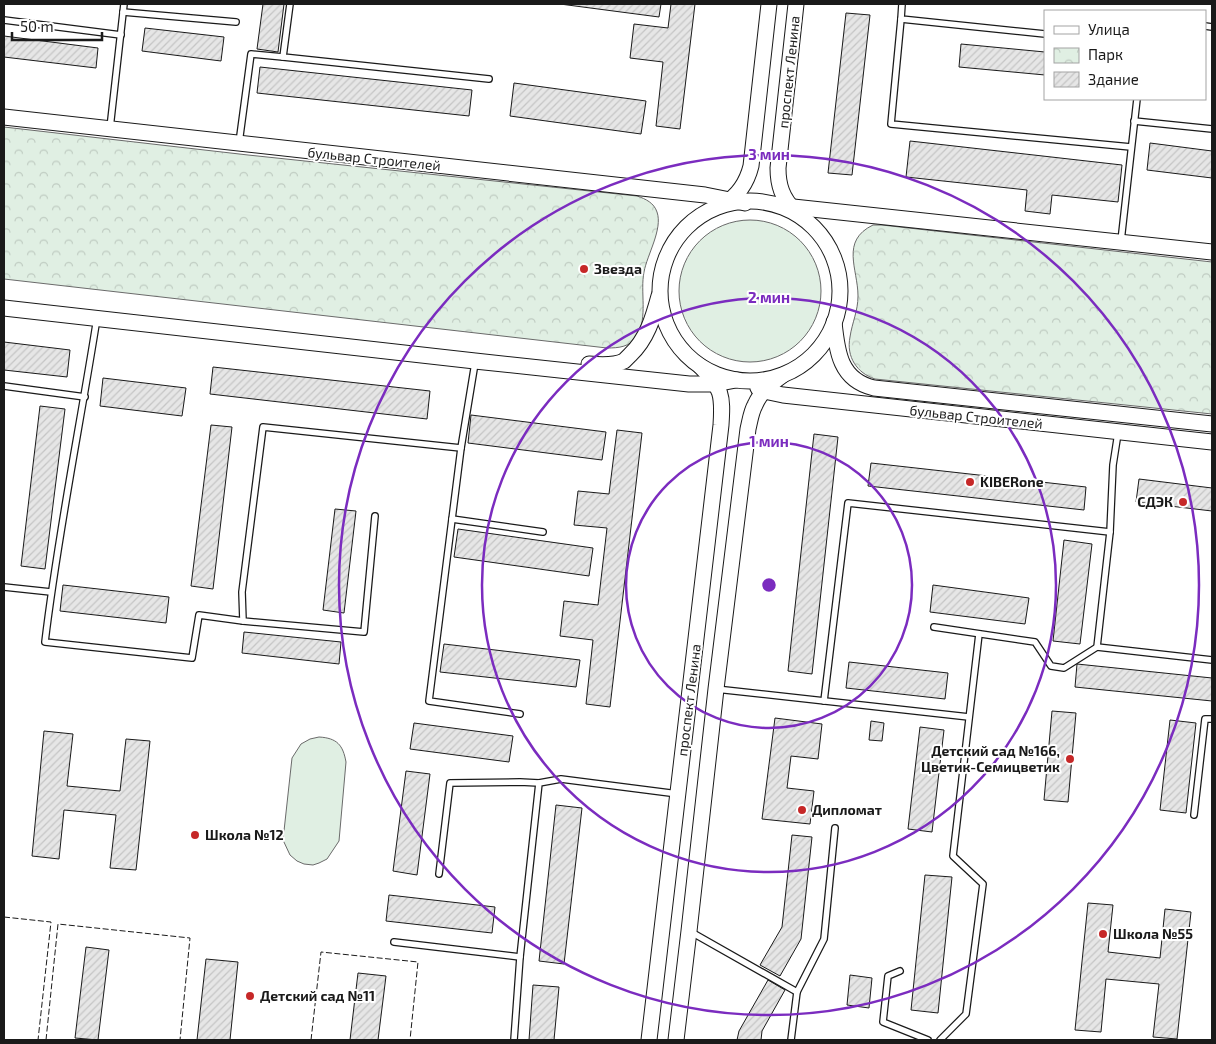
<svg xmlns="http://www.w3.org/2000/svg" width="1216" height="1044" font-family="'Exo 2',sans-serif">
	<style>
		.grass { fill: #e0efe3; stroke: #6a6a6a }
		.park { fill: url(#park-crowns); stroke: #6a6a6a }
		.building { fill: url(#building-hatch); stroke: #1a1a1a }
		.lines { fill: none; stroke-linecap: round; stroke-linejoin: round }
		.lane-casing { stroke: #1a1a1a; stroke-width: 8 }
		.secondary-casing { stroke: #1a1a1a; stroke-width: 17 }
		.lane { stroke: #fff; stroke-width: 5.5 }
		.secondary { stroke: #fff; stroke-width: 15 }
		.fence { stroke: #1a1a1a; stroke-width: 1; stroke-dasharray: 6 2.5; stroke-linecap: butt }
		.ring { fill: none; stroke: #7b2cbf; stroke-width: 2.5 }
		.poi-dot { fill: #c62828; stroke: #fff; stroke-width: 2 }
		.labels { text-anchor: middle; stroke-width: 4; stroke-linejoin: round; paint-order: stroke }
		.street-label { font-size: 14px; fill: #1a1a1a; stroke: #fff }
		.poi-label { font-size: 14px; font-weight: bold; fill: #1a1a1a; stroke: #fff; text-anchor: start }
		.centre { fill: #7b2cbf; stroke: #fff; stroke-width: 2.5 }
		.ring-label { font-size: 15px; text-anchor: middle; font-weight: bold; fill: #7b2cbf; stroke: #fff; stroke-width: 4; stroke-linejoin: round; paint-order: stroke }
	</style>
	<defs>
		<pattern id="park-crowns" width="20" height="18" patternUnits="userSpaceOnUse" patternTransform="scale(1.25)"><rect width="20" height="18" fill="#e0efe3"/><path d="M2 6a3 3 0 1 1 6 0M12 15a3 3 0 1 1 6 0" fill="none" stroke="#c0ccc2"/></pattern>
		<pattern id="building-hatch" width="6" height="6" patternUnits="userSpaceOnUse" patternTransform="scale(1.25)"><rect width="6" height="6" fill="#e6e6e6"/><path d="M-1 1l2-2M0 6l6-6M5 7l2-2" fill="none" stroke="#c5c5c5"/></pattern>
	</defs>
	<rect width="100%" height="100%" fill="#fff"/>
	<g class="grass">
		<circle cx="750" cy="291" r="71"/>
		<path d="M319,737C337,738 343,745 346,762L339,841L327,859L319,863L313,865L304,864L297,861L290,855L283,840L292,758L301,744L310,739Z"/>
	</g>
	<g class="park">
		<path d="M4,127L248,155L637,196C646,199 654,203 657,212C663,229 647,255 644,272C640,292 648,317 637,336C630,347 619,348 607,348L4,279Z"/>
		<path d="M873,225H882L1212,262V414L875,379C857,373 846,357 850,337C852,323 858,311 858,296C858,269 840,241 873,225Z"/>
	</g>
	<g class="building">
		<path d="M263,4H284L278,52L257,49Z"/>
		<path d="M560,4H661L659,17Z"/>
		<path d="M671,4H695L680,129L656,126L663,62L630,58L634,24L668,28Z"/>
		<path d="M846,13L870,15L852,175L828,173Z"/>
		<path d="M145,28L224,37L221,61L142,51Z"/>
		<path d="M4,36L98,48L96,68L4,57Z"/>
		<path d="M961,44L1045,52V75L959,67Z"/>
		<path d="M260,67L472,90L469,116L257,93Z"/>
		<path d="M514,83L646,101L641,134L510,116Z"/>
		<path d="M910,141L1122,165L1118,202L1052,195L1050,214L1025,211L1027,190L906,177Z"/>
		<path d="M1150,143L1212,151V178L1147,170Z"/>
		<path d="M4,342L70,350L67,377L4,370Z"/>
		<path d="M213,367L430,391L427,419L210,394Z"/>
		<path d="M103,378L186,388L182,416L100,406Z"/>
		<path d="M40,406L65,409L45,569L21,566Z"/>
		<path d="M471,415L606,432L602,460L468,443Z"/>
		<path d="M211,425L232,427L213,589L191,586Z"/>
		<path d="M617,430L642,433L610,707L586,704L593,640L560,636L564,601L598,605L607,528L574,525L578,491L609,494Z"/>
		<path d="M814,434L838,437L812,674L788,671Z"/>
		<path d="M871,463L1086,487L1084,510L868,486Z"/>
		<path d="M1139,479L1212,488V511L1136,502Z"/>
		<path d="M335,509L356,511L344,613L323,610Z"/>
		<path d="M458,529L593,548L589,576L454,557Z"/>
		<path d="M1064,540L1092,544L1080,644L1053,641Z"/>
		<path d="M63,585L169,597L166,623L60,611Z"/>
		<path d="M933,585L1029,598L1025,624L930,612Z"/>
		<path d="M244,632L341,642L339,664L242,653Z"/>
		<path d="M444,644L580,660L576,687L440,672Z"/>
		<path d="M849,662L948,673L945,699L846,688Z"/>
		<path d="M1077,664L1212,678V701L1075,687Z"/>
		<path d="M1052,711L1076,713L1068,802L1044,800Z"/>
		<path d="M775,718L822,724L818,759L791,756L787,788L814,791L810,824L762,819Z"/>
		<path d="M1170,720L1196,723L1186,813L1160,810Z"/>
		<path d="M871,721L884,723L882,741L869,740Z"/>
		<path d="M414,723L513,736L509,762L410,749Z"/>
		<path d="M920,727L944,730L932,832L908,829Z"/>
		<path d="M44,731L73,734L67,786L120,791L126,739L150,741L136,870L110,868L116,815L64,810L59,859L32,856Z"/>
		<path d="M406,771L430,774L417,875L393,871Z"/>
		<path d="M556,805L582,808L564,964L539,961Z"/>
		<path d="M792,835L812,837L801,939L780,976L760,965L782,927Z"/>
		<path d="M925,875L952,877L938,1013L911,1010Z"/>
		<path d="M389,895L495,907L492,933L386,921Z"/>
		<path d="M1088,903L1113,905L1108,952L1160,958L1165,909L1191,912L1177,1039L1153,1037L1159,984L1106,979L1101,1032L1075,1030Z"/>
		<path d="M86,947L109,950L98,1040L75,1038Z"/>
		<path d="M206,959L238,962L230,1040H197Z"/>
		<path d="M358,973L386,976L378,1040H350Z"/>
		<path d="M850,975L872,978L869,1008L847,1005Z"/>
		<path d="M768,980L785,990L762,1031L761,1040H737L739,1031Z"/>
		<path d="M533,985L559,987L554,1040H529Z"/>
	</g>
	<g class="lines">
		<g class="lane-casing">
			<g id="lane">
				<path d="M290,4L283,57L489,79"/>
				<path d="M902,4L901,19L1045,34"/>
				<path d="M123,12L236,22"/>
				<path d="M901,19L891,124L1131,147"/>
				<path d="M4,20L121,35"/>
				<path d="M1205,26L1212,27"/>
				<path d="M1134,121L1212,129"/>
				<path d="M110,128L124,4"/>
				<path d="M239,143L251,54L283,57"/>
				<path d="M1121,241L1137,99"/>
				<path d="M97,318C80,426 58,533 45,642L192,658L199,615L243,621"/>
				<path d="M475,363L461,448L429,701L520,714"/>
				<path d="M4,386L85,397"/>
				<path d="M375,516L364,632L243,621L242,592L263,427L461,448"/>
				<path d="M452,519L543,532"/>
				<path d="M4,587L51,592"/>
				<path d="M934,627L1035,642L1051,666L1064,668L1097,647L1110,532L1113,465L1118,433"/>
				<path d="M1097,647L1212,660"/>
				<path d="M716,689L969,717"/>
				<path d="M824,701L848,503L1110,532"/>
				<path d="M1194,815L1205,719H1212"/>
				<path d="M439,874L450,783L520,782L539,783"/>
				<path d="M691,932L797,992"/>
				<path d="M394,942L520,957"/>
				<path d="M900,971L888,976L883,1022L928,1040"/>
				<path d="M514,1040L520,957L539,783L561,779L678,794"/>
				<path d="M791,1040L797,992L824,939L835,828"/>
				<path d="M940,1040L966,1014L983,884L953,856L979,634"/>
			</g>
		</g>
		<g class="secondary-casing">
			<g id="secondary">
				<path d="M4,117L705,195L745,203"/>
				<circle cx="750" cy="291" r="90"/>
				<path d="M724,204C739,195 747,182 751,166L769,4"/>
				<path d="M784,206L1212,252"/>
				<path d="M795,211C782,198 778,185 778,168L796,4"/>
				<path d="M4,308L475,361L689,384H715L736,380"/>
				<path d="M834,322C837,352 840,380 874,388L1212,424"/>
				<path d="M589,364C600,365 614,366 624,361C626,359 628,357 630,355C647,339 653,318 659,296"/>
				<path d="M758,388L764,391L783,395L1212,442"/>
				<path d="M649,1040L721,425C723,395 722,388 700,366"/>
				<path d="M676,1040L689,931L716,689L748,429C750,421 751,412 755,405C761,391 772,383 783,375"/>
			</g>
		</g>
		<use href="#lane" class="lane"/>
		<use href="#secondary" class="secondary"/>
		<g class="fence">
			<path d="M4,917L51,922L38,1040"/>
			<path d="M46,1040L58,924L190,938L180,1040"/>
			<path d="M311,1040L321,952L418,962L410,1040"/>
		</g>
	</g>
	<g class="ring">
		<circle cx="769" cy="585" r="143"/>
		<circle cx="769" cy="585" r="287"/>
		<circle cx="769" cy="585" r="430"/>
	</g>
	<g class="poi-dot">
		<circle cx="584" cy="269" r="5"/>
		<circle cx="970" cy="482" r="5"/>
		<circle cx="1183" cy="502" r="5"/>
		<circle cx="1070" cy="759" r="5"/>
		<circle cx="802" cy="810" r="5"/>
		<circle cx="195" cy="835" r="5"/>
		<circle cx="1103" cy="934" r="5"/>
		<circle cx="250" cy="996" r="5"/>
	</g>
	<g class="labels">
		<g class="street-label">
			<text transform="translate(789 72) rotate(-84)" y="5">проспект Ленина</text>
			<text transform="translate(374 159) rotate(6)" y="5">бульвар Строителей</text>
			<text transform="translate(976 417) rotate(6)" y="5">бульвар Строителей</text>
			<text transform="translate(689 700) rotate(-83)" y="5">проспект Ленина</text>
		</g>
		<g class="poi-label">
			<text x="594" y="274">Звезда</text>
			<text x="980" y="487">KIBERone</text>
			<text x="1173" y="507" text-anchor="end">СДЭК</text>
			<text x="1060" y="756" text-anchor="end">Детский сад №166,<tspan x="1060" dy="16">Цветик-Семицветик</tspan></text>
			<text x="812" y="815">Дипломат</text>
			<text x="205" y="840">Школа №12</text>
			<text x="1113" y="939">Школа №55</text>
			<text x="260" y="1001">Детский сад №11</text>
		</g>
	</g>
	<circle cx="769" cy="585" r="8" class="centre"/>
	<g class="ring-label">
		<text x="769" y="160">3 мин</text>
		<text x="769" y="303">2 мин</text>
		<text x="769" y="447">1 мин</text>
	</g>
	<rect width="1216" height="1044" fill="none" stroke="#1a1a1a" stroke-width="10"/>
	<rect x="1044" y="10" width="162" height="90" fill="#ffffff" stroke="#a3a3a3"/>
	<rect x="1054" y="26" width="25" height="8" fill="#ffffff" stroke="#a3a3a3"/>
	<text x="1088" y="35" font-size="15" fill="#1a1a1a">Улица</text>
	<rect x="1054" y="48" width="25" height="15" fill="url(#park-crowns)" stroke="#a3a3a3"/>
	<text x="1088" y="60" font-size="15" fill="#1a1a1a">Парк</text>
	<rect x="1054" y="72" width="25" height="15" fill="url(#building-hatch)" stroke="#a3a3a3"/>
	<text x="1088" y="85" font-size="15" fill="#1a1a1a">Здание</text>
	<path d="M12 32v8h90v-8" fill="none" stroke="#1a1a1a" stroke-width="2.5"/>
	<text x="20" y="32" font-size="15" fill="#1a1a1a" stroke="#ffffff" stroke-width="4" paint-order="stroke">50 m</text>
</svg>
